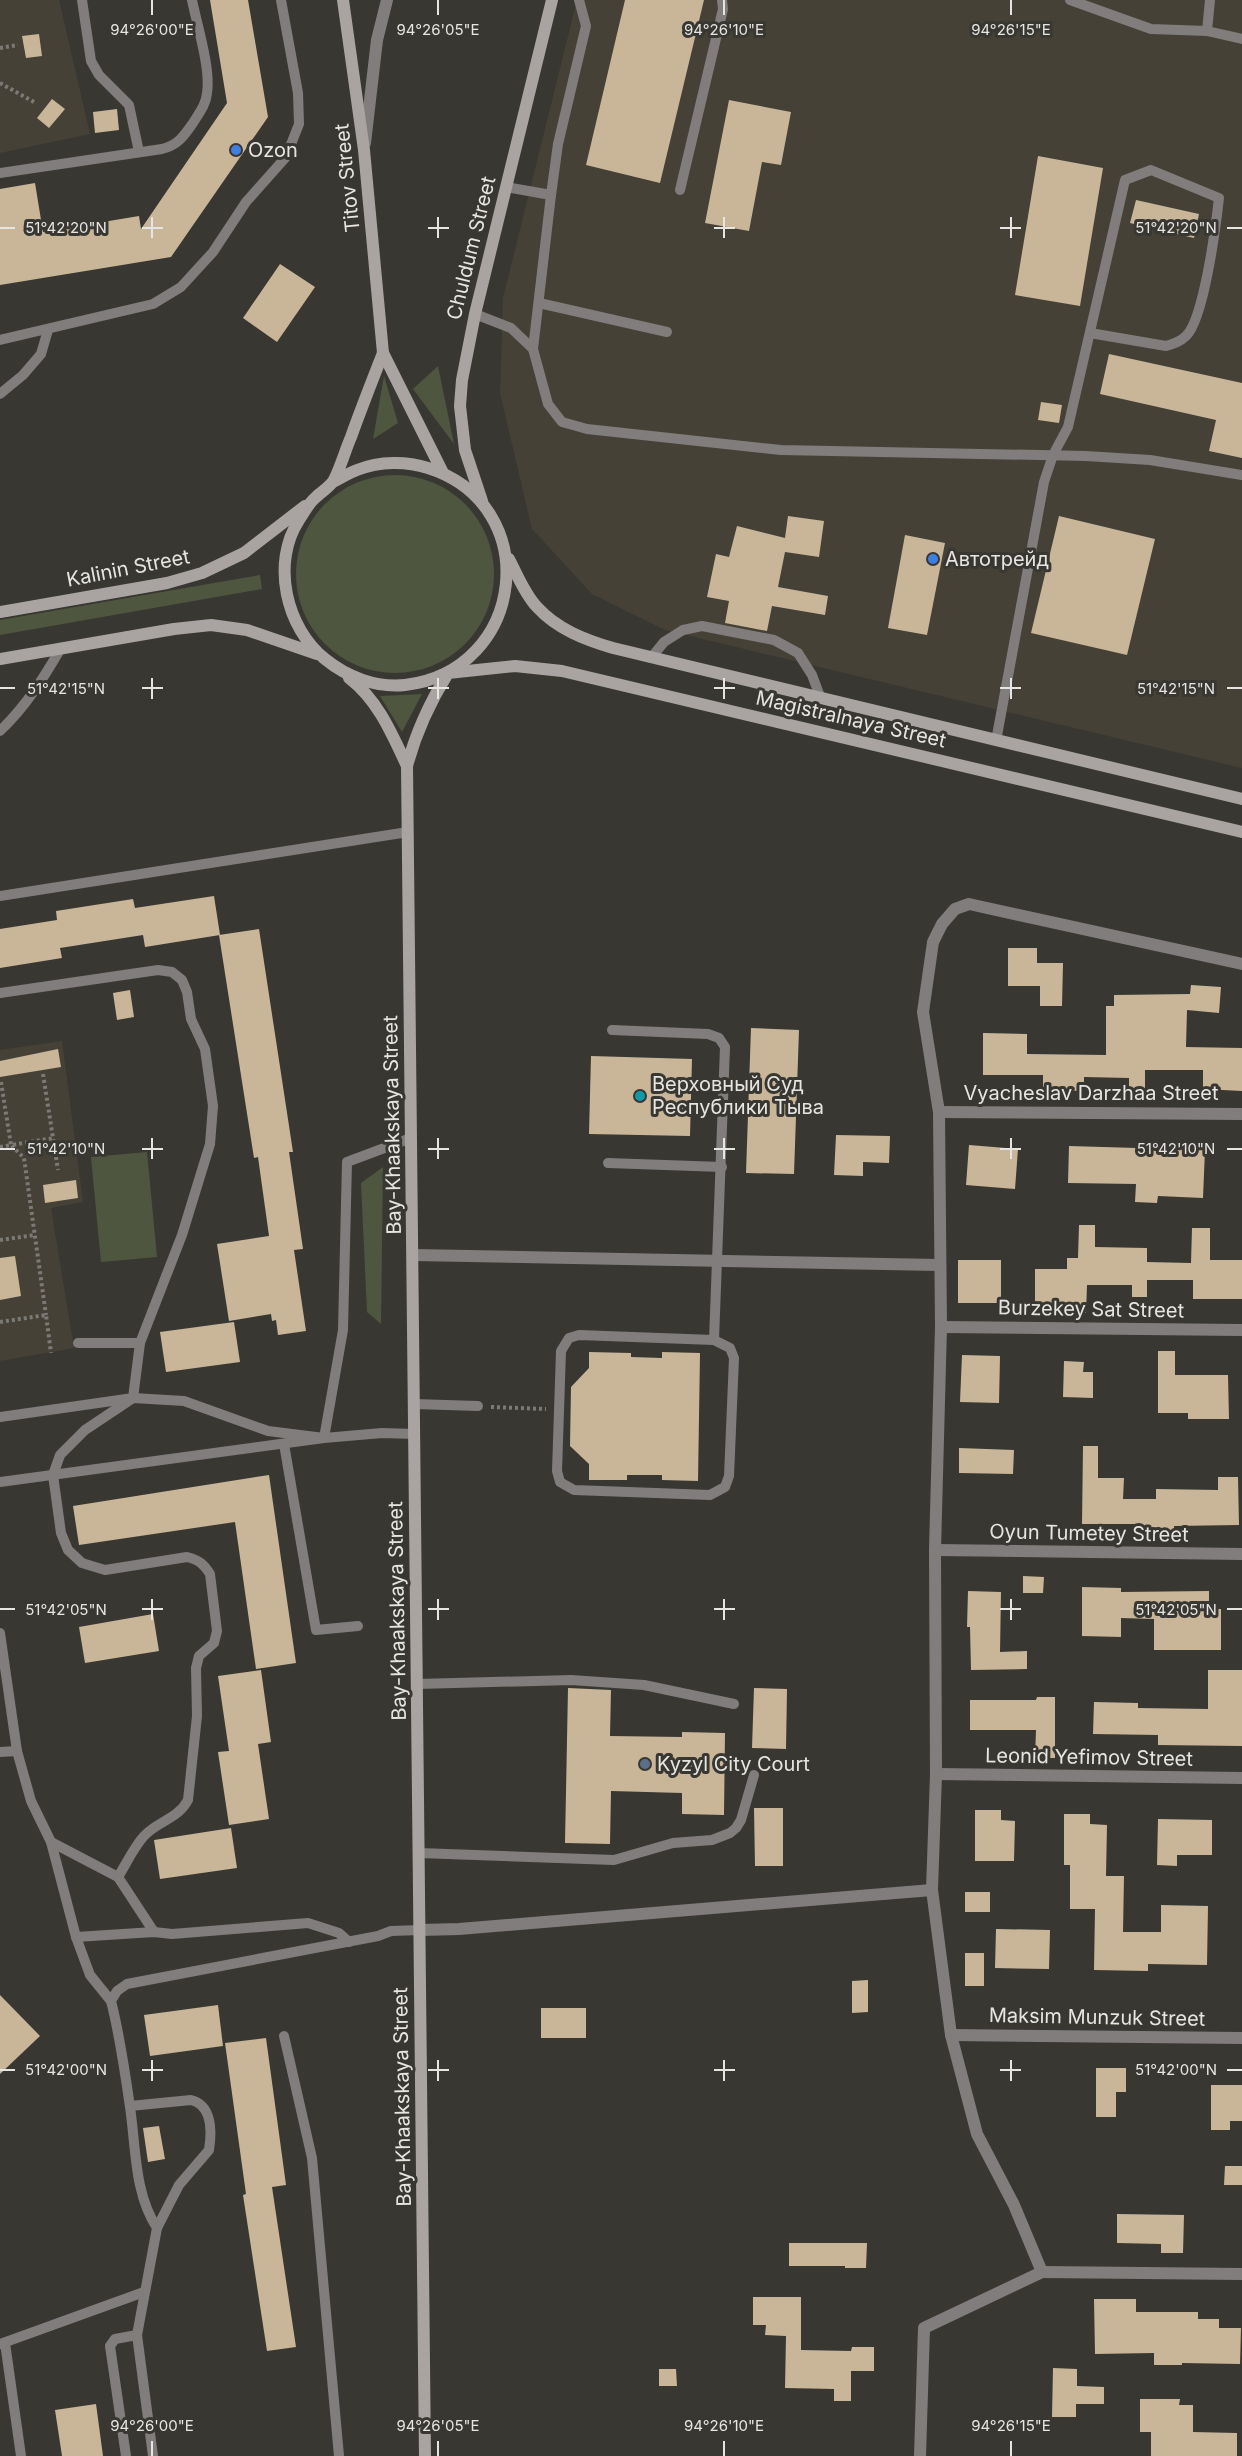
<svg xmlns="http://www.w3.org/2000/svg" width="1242" height="2456" font-family="Inter,sans-serif">
	<style>
		.built { fill: #454136 }
		.green { fill: #4e5640 }
		.building { fill: #c9b699 }
		.lines { fill: none; stroke-linecap: round; stroke-linejoin: round }
		.path { stroke: #7c7a76; stroke-width: 4; stroke-dasharray: 3 3; stroke-linecap: butt }
		.service { stroke: #807d7c; stroke-width: 10 }
		.minor { stroke: #807d7c; stroke-width: 12 }
		.tertiary { stroke: #807d7c; stroke-width: 12 }
		.secondary { stroke: #a9a4a2; stroke-width: 12 }
		.ticks { fill: none; stroke: #e7e5e2; stroke-width: 2 }
		.shop-dot { fill: #3f7fe0; stroke: #393732; stroke-width: 2 }
		.culture-dot { fill: #0f9aa8; stroke: #393732; stroke-width: 2 }
		.service-dot { fill: #5c6f8a; stroke: #393732; stroke-width: 2 }
		.labels { text-anchor: middle; stroke-width: 6; stroke-linejoin: round; paint-order: stroke }
		.poi-label { font-size: 20px; fill: #e7e5e2; stroke: #393732; text-anchor: start }
		.street-label { font-size: 20px; fill: #e7e5e2; stroke: #393732 }
		.ticks-label { font-size: 15px; text-anchor: middle; fill: #e7e5e2; stroke: #393732; stroke-width: 6; stroke-linejoin: round; paint-order: stroke }
	</style>
	<rect width="100%" height="100%" fill="#393732"/>
	<g class="built">
		<path d="M0,0H59L90,134L0,153Z"/>
		<path d="M577,0H1242V768L665,630L592,594L532,529L500,393L503,298Z"/>
		<path d="M62,1041L83,1202L51,1208L74,1348L0,1361V1050Z"/>
	</g>
	<g class="green">
		<path d="M438,366L454,444L413,389Z"/>
		<path d="M384,376L398,423L373,439Z"/>
		<circle cx="395" cy="574" r="99"/>
		<path d="M260,575L262,589L0,635V620Z"/>
		<path d="M422,694L402,732L380,696Z"/>
		<path d="M147,1152L157,1257L101,1262L91,1157Z"/>
		<path d="M383,1167L381,1324L367,1312L361,1183Z"/>
	</g>
	<g class="building">
		<path d="M210,0H248L268,117L171,257L0,285V189L35,183L43,232L139,216L141,229L227,103Z"/>
		<path d="M625,0H704L660,183L586,165Z"/>
		<path d="M39,34L42,56L26,58L22,36Z"/>
		<path d="M52,99L65,109L49,128L37,118Z"/>
		<path d="M729,100L791,112L781,165L762,162L749,231L705,223Z"/>
		<path d="M117,109L119,130L95,133L93,112Z"/>
		<path d="M1038,156L1103,168L1080,306L1015,295Z"/>
		<path d="M1136,200L1199,214L1194,238L1130,223Z"/>
		<path d="M280,264L315,287L277,342L243,318Z"/>
		<path d="M1109,354L1242,383V458L1209,451L1216,420L1100,394Z"/>
		<path d="M1041,402L1062,405L1059,423L1038,420Z"/>
		<path d="M788,516L824,521L819,557L785,552L778,587L828,596L825,615L772,606L767,631L725,623L729,601L707,597L716,554L729,557L737,526L785,538Z"/>
		<path d="M1059,516L1155,539L1127,655L1031,633Z"/>
		<path d="M905,535L945,543L927,635L888,628Z"/>
		<path d="M214,896L220,935L145,947L143,935L60,948L62,958L0,968V929L57,920L56,911L133,899L135,908Z"/>
		<path d="M259,929L293,1152H289L303,1249L294,1250L306,1331L278,1335L276,1320L272,1321L271,1314L229,1321L217,1244L269,1236L258,1157L254,1158L219,935Z"/>
		<path d="M1008,948H1037V963H1063L1062,1006H1040V986H1008Z"/>
		<path d="M1191,985L1221,987L1219,1013L1187,1010L1186,1047L1242,1048V1091L1203,1089V1070H1145V1092H1129V1078L1084,1077V1091L1043,1090V1075H983V1033L1027,1034V1054L1106,1055V1006H1114V995L1190,994Z"/>
		<path d="M130,990L134,1017L117,1020L113,993Z"/>
		<path d="M751,1028L799,1030L794,1174L746,1173Z"/>
		<path d="M58,1049L61,1067L0,1077V1061Z"/>
		<path d="M591,1056L692,1059L690,1136L589,1134Z"/>
		<path d="M836,1135L890,1136L889,1163L863,1162V1176L834,1175Z"/>
		<path d="M969,1145L1018,1149L1015,1189L966,1185Z"/>
		<path d="M1069,1146L1205,1150L1203,1198L1158,1196L1157,1203L1135,1202L1136,1184L1068,1183Z"/>
		<path d="M76,1180L78,1198L45,1203L43,1185Z"/>
		<path d="M1079,1225H1095V1247L1147,1248V1262L1191,1263L1192,1228H1210V1260H1242V1299H1193V1280H1147V1297H1132V1285H1087L1086,1313L1060,1312V1317H1035V1269H1067V1258H1078Z"/>
		<path d="M15,1256L21,1296L0,1300V1258Z"/>
		<rect x="958" y="1260" width="43" height="43"/>
		<path d="M234,1322L240,1362L166,1372L160,1332Z"/>
		<path d="M1158,1351H1175V1375H1228L1229,1419H1188V1413H1158Z"/>
		<path d="M589,1352L631,1353V1357L662,1358V1352L700,1353L698,1481L662,1480V1475H627V1480H589V1464L570,1446L571,1387L589,1368Z"/>
		<path d="M962,1355L1000,1356L999,1403L960,1402Z"/>
		<path d="M1064,1361L1084,1362L1083,1372H1093V1398L1063,1397Z"/>
		<path d="M1083,1446H1098V1478H1124L1123,1499H1156V1489L1218,1490V1477H1238L1239,1525L1174,1526L1175,1537H1156V1534H1137V1524H1082Z"/>
		<path d="M959,1448L1014,1450L1013,1474L959,1473Z"/>
		<path d="M269,1475L296,1663L256,1669L235,1522L79,1545L73,1506Z"/>
		<path d="M1023,1576L1044,1577L1043,1593H1023Z"/>
		<path d="M1082,1587L1121,1588V1592L1209,1591V1609H1221V1650H1154V1619L1121,1618V1637L1082,1636Z"/>
		<path d="M968,1591L1001,1592L1000,1652L1027,1651V1669L971,1670L970,1627H967Z"/>
		<path d="M153,1614L159,1651L85,1663L79,1627Z"/>
		<path d="M261,1670L271,1742L258,1744L269,1819L229,1825L218,1752L229,1751L218,1676Z"/>
		<path d="M1208,1670H1242V1746L1158,1745V1735L1093,1734L1094,1702L1138,1703V1708L1208,1709Z"/>
		<path d="M568,1688L611,1690L610,1736L682,1737V1732L725,1733L724,1815L682,1814V1793L611,1791L610,1844L565,1843Z"/>
		<path d="M754,1688L787,1689L786,1749L752,1748Z"/>
		<path d="M1037,1697H1055V1758H1035L1036,1730H970V1700H1036Z"/>
		<path d="M754,1808H783V1866H755Z"/>
		<path d="M975,1810H1001V1820L1015,1821L1014,1861H975Z"/>
		<path d="M1064,1814H1090V1824L1107,1825L1106,1876H1124L1123,1932H1161V1905L1208,1906L1207,1965L1148,1964V1971L1094,1970L1095,1909H1070V1865H1064Z"/>
		<path d="M1158,1819L1212,1820V1855H1177V1866L1157,1865Z"/>
		<path d="M231,1828L237,1868L160,1879L154,1840Z"/>
		<rect x="965" y="1892" width="25" height="20"/>
		<path d="M996,1929L1050,1930L1049,1969L995,1968Z"/>
		<rect x="965" y="1953" width="19" height="33"/>
		<path d="M868,1980V2012L852,2013V1981Z"/>
		<path d="M0,1995L40,2036L0,2074Z"/>
		<path d="M218,2005L223,2046L150,2056L144,2015Z"/>
		<rect x="541" y="2008" width="45" height="30"/>
		<path d="M266,2038L286,2185L272,2187L296,2347L267,2351L243,2195L246,2194L225,2043Z"/>
		<path d="M1096,2068H1126V2092H1116V2117H1096Z"/>
		<path d="M1211,2085H1242V2121H1230V2130H1211Z"/>
		<path d="M159,2126L165,2159L148,2162L143,2128Z"/>
		<path d="M1225,2166H1242V2185H1224Z"/>
		<path d="M1117,2214L1184,2215L1183,2253H1161V2244L1117,2243Z"/>
		<path d="M789,2243H867L866,2268H845V2266H789Z"/>
		<path d="M753,2297H801V2350L851,2351L852,2347H874V2371H851V2401H834V2389L785,2388L786,2336L765,2335L766,2325H753Z"/>
		<path d="M1094,2299H1136V2312H1198V2319H1219V2328H1241L1240,2364L1182,2363V2365H1154V2353L1095,2354Z"/>
		<path d="M1053,2368L1077,2369V2386L1104,2387V2404H1076V2417H1052Z"/>
		<path d="M659,2369H676L677,2386H659Z"/>
		<path d="M1140,2399H1180L1179,2405H1193V2432L1237,2433V2456H1151V2432H1140Z"/>
		<path d="M96,2404L103,2456H62L55,2410Z"/>
	</g>
	<g class="lines">
		<g class="path">
			<path d="M0,48L18,45"/>
			<path d="M0,83L34,102"/>
			<path d="M43,1074L58,1170"/>
			<path d="M1,1082L11,1145L54,1138"/>
			<path d="M0,1147L11,1145L24,1158L46,1315"/>
			<path d="M0,1240L35,1235"/>
			<path d="M0,1322L46,1315L51,1353"/>
			<path d="M491,1407L546,1409"/>
		</g>
		<g class="service">
			<path d="M82,0L91,61L99,75L129,105L139,152"/>
			<path d="M1070,0L1151,29L1207,31"/>
			<path d="M1210,0L1207,31L1242,39"/>
			<path d="M0,173L162,149C178,145 184,136 193,123C199,113 206,105 207,93C211,69 197,25 192,0"/>
			<path d="M506,187L551,195L558,144L586,26L579,0"/>
			<path d="M680,190L723,9L722,0"/>
			<path d="M539,303L667,332"/>
			<path d="M475,314L511,328L533,349L548,404L562,422L587,429L781,450L1086,456L1150,460L1242,475"/>
			<path d="M0,340L153,304L181,287L213,252L246,202L286,157L299,124L298,93L281,0"/>
			<path d="M533,349L551,195"/>
			<path d="M0,394L23,375L41,354L48,330"/>
			<path d="M651,658L664,642L683,630L702,626L774,640L798,653L812,675L821,699"/>
			<path d="M0,731C26,706 43,679 61,648"/>
			<path d="M996,741L1044,482L1053,455L1068,427L1125,180L1151,170L1219,198C1216,225 1204,319 1186,336C1180,342 1173,344 1166,346L1090,333"/>
			<path d="M0,896L408,832"/>
			<path d="M0,993L158,970L172,972L182,980L187,992L191,1019L205,1049L213,1106L210,1144L182,1235L140,1343L133,1398L0,1417"/>
			<path d="M612,1030L708,1034L719,1038L725,1047L714,1340"/>
			<path d="M608,1163L722,1167"/>
			<path d="M579,1335L714,1340L730,1348L734,1358L729,1476L725,1487L710,1495L574,1490L560,1482L557,1471L561,1351L569,1338Z"/>
			<path d="M78,1343H140"/>
			<path d="M414,1404L478,1406"/>
			<path d="M284,1444L316,1630L358,1626"/>
			<path d="M0,1482L324,1438L382,1433L415,1434"/>
			<path d="M0,1633L17,1751L31,1801L51,1842L76,1937L90,1975L111,2001"/>
			<path d="M417,1684L571,1680L644,1685L734,1704"/>
			<path d="M0,1752L17,1751"/>
			<path d="M51,1842L118,1877L154,1932"/>
			<path d="M419,1853L614,1860L673,1843L712,1840L730,1833L736,1828L741,1820L754,1775"/>
			<path d="M118,1877C126,1864 134,1847 144,1836C158,1821 178,1819 188,1800L197,1716L196,1668L199,1656L214,1643L217,1631L210,1574C204,1564 199,1560 187,1557L105,1570L82,1563L68,1550L61,1533L53,1475L60,1455L85,1430L133,1398L184,1401L268,1431L324,1438L343,1330L347,1162L411,1138"/>
			<path d="M76,1937L154,1932L172,1934L308,1923L339,1933L349,1942"/>
			<path d="M284,2036L312,2158L339,2456"/>
			<path d="M130,2106L191,2100C212,2105 212,2131 209,2150L179,2185L157,2228"/>
			<path d="M5,2343L21,2456"/>
			<path d="M0,2344L144,2292"/>
			<path d="M126,2456L110,2346L115,2339L137,2335"/>
			<path d="M153,2456L137,2335L157,2228C134,2193 136,2147 130,2107C125,2072 120,2036 111,2001L117,1991L127,1984L378,1936L391,1931L420,1930"/>
		</g>
		<g class="minor">
			<path d="M939,1112L1242,1114"/>
			<path d="M413,1255L939,1265"/>
			<path d="M941,1327L1242,1330"/>
			<path d="M935,1550L1242,1554"/>
			<path d="M936,1774L1242,1778"/>
			<path d="M420,1930L459,1929L932,1890"/>
			<path d="M951,2035L1242,2038"/>
			<path d="M1042,2272L1242,2274"/>
			<path d="M920,2456L924,2328L1042,2272L1014,2205L977,2134L951,2035L932,1890L936,1774L935,1550L941,1327L939,1112L923,1012L933,942L942,924L955,909L969,904L1242,964"/>
		</g>
		<path class="tertiary" d="M365,143L377,40L387,0"/>
		<g class="secondary">
			<path d="M343,0L364,150L383,353L443,473"/>
			<path d="M333,482C341,478 349,473 357,470C380,461 406,461 428,468C545,505 526,671 405,685C376,688 347,677 325,659C286,628 271,563 299,520C304,513 308,504 315,498C321,492 330,487 334,480C341,466 345,451 351,437C361,409 372,381 383,353"/>
			<path d="M482,501L465,450L460,406L462,380L475,314L552,0"/>
			<path d="M509,559C517,574 524,593 537,607C557,629 585,640 613,648L1242,799"/>
			<path d="M0,612L167,583L202,573L244,553L305,506"/>
			<path d="M0,659L174,629L211,625L247,630L317,654"/>
			<path d="M349,678C378,700 392,734 407,766"/>
			<path d="M425,2456L407,766C416,732 430,702 448,673L515,666L562,671L1242,832"/>
		</g>
	</g>
	<path class="ticks" d="M152,0V15M438,0V15M724,0V15M1011,0V15M152,217V238M438,217V238M724,217V238M1011,217V238M0,228H15M142,228H163M428,228H449M714,228H735M1000,228H1021M1227,228H1242M152,678V699M438,678V699M724,678V699M1011,678V699M0,688H15M142,688H163M428,688H449M714,688H735M1000,688H1021M1227,688H1242M152,1138V1159M438,1138V1159M724,1138V1159M1011,1138V1159M0,1149H15M142,1149H163M428,1149H449M714,1149H735M1000,1149H1021M1227,1149H1242M152,1599V1620M438,1599V1620M724,1599V1620M1011,1599V1620M0,1609H15M142,1609H163M428,1609H449M714,1609H735M1000,1609H1021M1227,1609H1242M152,2060V2081M438,2060V2081M724,2060V2081M1011,2060V2081M0,2070H15M142,2070H163M428,2070H449M714,2070H735M1000,2070H1021M1227,2070H1242M152,2441V2456M438,2441V2456M724,2441V2456M1011,2441V2456"/>
	<g class="shop-dot">
		<circle cx="236" cy="150" r="6"/>
		<circle cx="933" cy="559" r="6"/>
	</g>
	<circle class="culture-dot" cx="640" cy="1096" r="6"/>
	<circle class="service-dot" cx="645" cy="1764" r="6"/>
	<g class="labels">
		<g class="poi-label">
			<text x="248" y="157">Ozon</text>
			<text x="945" y="566">Автотрейд</text>
			<text x="652" y="1091">Верховный Суд<tspan x="652" dy="23">Республики Тыва</tspan></text>
			<text x="657" y="1771">Kyzyl City Court</text>
		</g>
		<g class="street-label">
			<text transform="translate(347 178) rotate(-96)" y="7">Titov Street</text>
			<text transform="translate(471 248) rotate(-76)" y="7">Chuldum Street</text>
			<text transform="translate(128 568) rotate(-11)" y="7">Kalinin Street</text>
			<text transform="translate(851 719) rotate(13)" y="7">Magistralnaya Street</text>
			<text x="1091" y="1100">Vyacheslav Darzhaa Street</text>
			<text transform="translate(392 1125) rotate(-91)" y="7">Bay-Khaakskaya Street</text>
			<text transform="translate(1091 1309) rotate(1)" y="7">Burzekey Sat Street</text>
			<text transform="translate(1089 1533) rotate(1)" y="7">Oyun Tumetey Street</text>
			<text transform="translate(397 1611) rotate(-91)" y="7">Bay-Khaakskaya Street</text>
			<text transform="translate(1089 1757) rotate(1)" y="7">Leonid Yefimov Street</text>
			<text transform="translate(1097 2017) rotate(1)" y="7">Maksim Munzuk Street</text>
			<text transform="translate(402 2097) rotate(-91)" y="7">Bay-Khaakskaya Street</text>
		</g>
	</g>
	<g class="ticks-label">
		<text x="152" y="35">94°26'00"E</text>
		<text x="438" y="35">94°26'05"E</text>
		<text x="724" y="35">94°26'10"E</text>
		<text x="1011" y="35">94°26'15"E</text>
		<text x="66" y="233">51°42'20"N</text>
		<text x="1176" y="233">51°42'20"N</text>
		<text x="66" y="694">51°42'15"N</text>
		<text x="1176" y="694">51°42'15"N</text>
		<text x="66" y="1154">51°42'10"N</text>
		<text x="1176" y="1154">51°42'10"N</text>
		<text x="66" y="1615">51°42'05"N</text>
		<text x="1176" y="1615">51°42'05"N</text>
		<text x="66" y="2075">51°42'00"N</text>
		<text x="1176" y="2075">51°42'00"N</text>
		<text x="152" y="2431">94°26'00"E</text>
		<text x="438" y="2431">94°26'05"E</text>
		<text x="724" y="2431">94°26'10"E</text>
		<text x="1011" y="2431">94°26'15"E</text>
	</g>
</svg>
